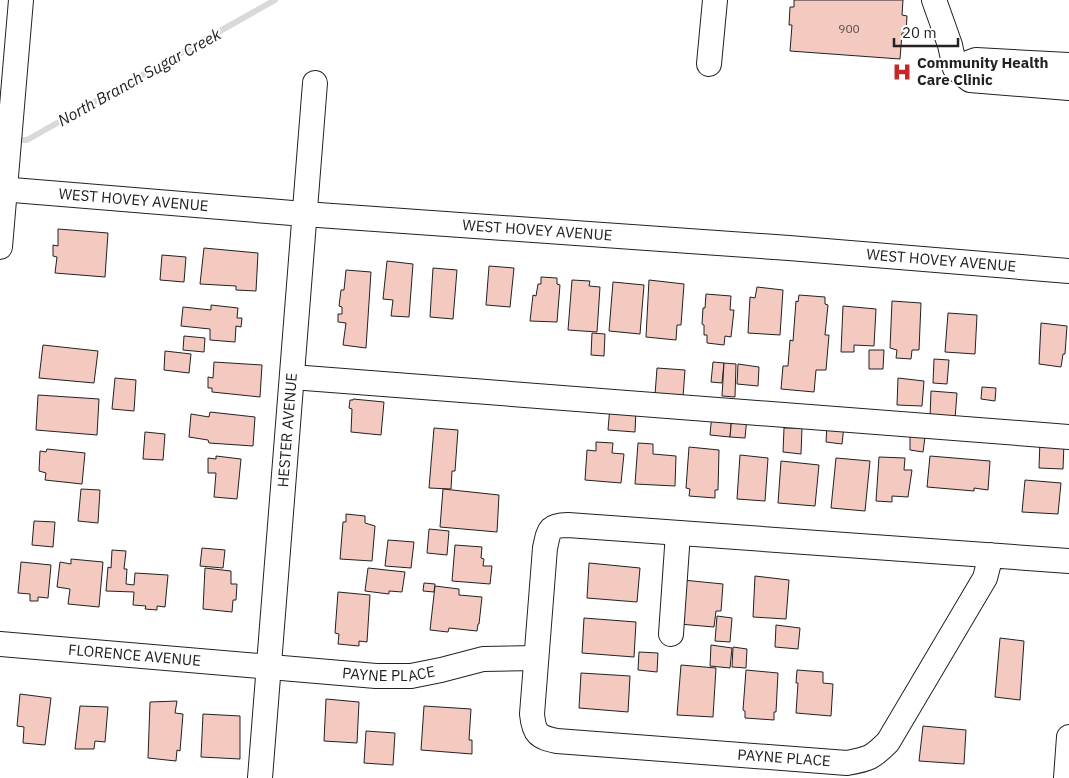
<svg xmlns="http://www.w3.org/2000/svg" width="1069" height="778" font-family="'IBM Plex Sans',sans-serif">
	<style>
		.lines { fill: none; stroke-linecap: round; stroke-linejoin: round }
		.stream { stroke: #d9d9d9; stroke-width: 6 }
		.building { fill: #f3c9c0; stroke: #222 }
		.minor-casing { stroke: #222; stroke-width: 26 }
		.minor { stroke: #fff; stroke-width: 24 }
		.labels { text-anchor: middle; stroke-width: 4; stroke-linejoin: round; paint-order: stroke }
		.number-label { font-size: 12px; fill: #564c4a }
		.poi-label { font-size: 15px; font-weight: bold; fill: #222; stroke: #fff; text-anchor: start }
		.street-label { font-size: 15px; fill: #222; stroke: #fff }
		.water-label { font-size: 16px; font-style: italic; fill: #222; stroke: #fff }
	</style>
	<rect width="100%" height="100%" fill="#fff"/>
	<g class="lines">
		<path class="stream" d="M14,140H27L275,0"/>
	</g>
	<g class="building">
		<path d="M794,0H903L902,15L907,16L906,33H902L900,59L790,51L792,25H789L790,7H794Z"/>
		<path d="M58,229L108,233L105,277L55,273L57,257L53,256V245L58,246Z"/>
		<path d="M204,248L258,253L256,291L236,290V286L200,284Z"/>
		<path d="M162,255L186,257L184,282L160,280Z"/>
		<path d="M387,261L413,264L409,317L391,316L393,300L383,299Z"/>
		<path d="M489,266L514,268L510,307L486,305Z"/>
		<path d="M433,268L457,270L453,319L430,317Z"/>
		<path d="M346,270L371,272L366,348L343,345L346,323L338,322V314H342V307L339,306L341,290H344Z"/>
		<path d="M541,277L557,278V284L560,285L557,322L530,321L533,295L536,296L538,284H541Z"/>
		<path d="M572,280L590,281L589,286L600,287L597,332L568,330Z"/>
		<path d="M649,280L684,284L681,325H677L676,340L646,337Z"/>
		<path d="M613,282L644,285L640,334L609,331Z"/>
		<path d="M757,287L783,290L780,335L748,333L750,297L755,298Z"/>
		<path d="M706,294L731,296L730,310H734L731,337L725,336L724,345L707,343V335H704V325L702,324L703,308H705Z"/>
		<path d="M799,295L825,297V304L828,305L825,335H829L826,370H816L814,392L781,389L783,366H788L790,340L793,341L796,301L798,302Z"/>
		<path d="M892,301L921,303L919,350H912L911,359L896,358L897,350L890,348Z"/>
		<path d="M211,305L238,308L237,318H242L241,327L236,326L235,342L210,340V329L181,326L183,307L211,310Z"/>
		<path d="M843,306L876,309L874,346L854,345V352H841Z"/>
		<path d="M948,313L977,315L975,354L945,352Z"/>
		<path d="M1041,323L1067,326L1065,354H1063L1061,367L1039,364Z"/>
		<path d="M592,333L605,334L604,356L591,355Z"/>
		<path d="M184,336L205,338L204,352L183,350Z"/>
		<path d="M43,345L98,351L94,383L39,378Z"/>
		<path d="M869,350H884L883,369H869Z"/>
		<path d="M165,351L191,354L189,373L164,370Z"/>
		<path d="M934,359L949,360L947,384L933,383Z"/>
		<path d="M214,362L262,365L260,397L212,392V388H208V377L213,378Z"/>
		<path d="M713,362L724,363L722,383L711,382Z"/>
		<path d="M724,363L736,364L735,397L722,396Z"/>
		<path d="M738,364L759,367L758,386L737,384Z"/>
		<path d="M657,368L685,370L683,397L655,395Z"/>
		<path d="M115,378L136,380L134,411L112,409Z"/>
		<path d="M898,378L924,381L922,406L897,405Z"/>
		<path d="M982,387L996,388L995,401L981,399Z"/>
		<path d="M931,391L957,393L955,419L930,417Z"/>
		<path d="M38,395L99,399L97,435L36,430Z"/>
		<path d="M353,399L384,402L381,435L351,432L352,409L349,408L350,400H353Z"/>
		<path d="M610,406L636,409L635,432L608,430Z"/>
		<path d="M210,412L255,417L253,446L209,443L208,440L189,437L191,414L209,417Z"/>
		<path d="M712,413L732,414L730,437L710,435Z"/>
		<path d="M732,415L747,417L745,438L730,437Z"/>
		<path d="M827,424L844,426L842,444L826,442Z"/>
		<path d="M434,428L458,430L455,471H452L451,489L429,488Z"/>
		<path d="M784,428H802L801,454L783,452Z"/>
		<path d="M910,429L926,430L923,452L910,450Z"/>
		<path d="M145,432L165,434L163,460L143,459Z"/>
		<path d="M1040,440L1064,443L1063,469L1039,468Z"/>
		<path d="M596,442L613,443L612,453L624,454L621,483L585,480L587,450L596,451Z"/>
		<path d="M638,443L653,444V454L676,456L675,486L635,484Z"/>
		<path d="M689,447L719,450L718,490H715V498L689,496L690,489L686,488Z"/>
		<path d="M47,449L85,453L82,484L45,480L46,473L39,471L40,451L46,452Z"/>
		<path d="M740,455L768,458L765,501L737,499Z"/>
		<path d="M216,456L241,459L237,499L214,497L216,473H208V458L216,459Z"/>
		<path d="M930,456L990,461L988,490L974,488V491L927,487Z"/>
		<path d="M879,457L905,458L904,470H912L908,497L892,496V502L876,501Z"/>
		<path d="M836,458L870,461L865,511L831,508Z"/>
		<path d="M781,461L819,465L815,506L778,503Z"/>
		<path d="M1025,480L1061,483L1058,514L1022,512Z"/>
		<path d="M81,489L100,490L98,523L78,521Z"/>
		<path d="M443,489L499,495L497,532L440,527Z"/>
		<path d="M346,514L365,516V523L375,526L372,561L340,559L343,522H346Z"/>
		<path d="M34,521L55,522L53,547L32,545Z"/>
		<path d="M429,529L449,531L447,555L427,553Z"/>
		<path d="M388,540L414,542L411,568L385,566Z"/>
		<path d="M455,545L482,547L481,558L484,559L483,566H492L490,584L452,581Z"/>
		<path d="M202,548L225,550L223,568L200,566Z"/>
		<path d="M112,550L126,551L124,569H127L126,584L134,585L135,573L168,575L165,607L157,606V610L145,609L146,606L133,605L134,592L106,591L108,567L111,568Z"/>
		<path d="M71,559L103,562L99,607L68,604L70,589L57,587L60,562L71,564Z"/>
		<path d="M21,562L51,565L48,598L38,597V601H30V594L18,593Z"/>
		<path d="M589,563L640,568L637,602L587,598Z"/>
		<path d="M205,568L231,571V584H237L236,600H233L232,612L203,609Z"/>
		<path d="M368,568L405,572L402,592L389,591V594L365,591Z"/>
		<path d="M755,576L789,580L786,619L753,617Z"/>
		<path d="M683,580L723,584L721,611H716L714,627L679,624Z"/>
		<path d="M424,583L435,584L434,592L423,591Z"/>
		<path d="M435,586L459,589V595L482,597L479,624H478L477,631L449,628L448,632L430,630Z"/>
		<path d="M338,592L370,595L367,642L359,641V646L338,644L339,634L335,633Z"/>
		<path d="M717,616L732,618L730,642L715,641Z"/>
		<path d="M584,618L636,622L634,657L582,653Z"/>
		<path d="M776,625L800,628L798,649L775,647Z"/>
		<path d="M1000,638L1024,641L1020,700L995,697Z"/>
		<path d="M711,645L732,648L730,668L710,666Z"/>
		<path d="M733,647L747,649L746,668L732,667Z"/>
		<path d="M639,652L658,653L657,672L638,670Z"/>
		<path d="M681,665L716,668L713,717L677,715Z"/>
		<path d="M746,670L778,673L776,712H774V720L745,718V711L743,710Z"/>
		<path d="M797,670L823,672V683L833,684L831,716L796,713L798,683H796Z"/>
		<path d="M581,673L630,676L628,712L579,708Z"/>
		<path d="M20,694L51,698L45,745L23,743L24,727L17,726Z"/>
		<path d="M326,699L359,702L357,743L324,741Z"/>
		<path d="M177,701L175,713L183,714L180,751L177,750L176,761L148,758L150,702Z"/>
		<path d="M80,706L108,707L105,742L95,741L94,749H75Z"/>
		<path d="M424,706L471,709L469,740H472V754L421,750Z"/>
		<path d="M203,714L240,716V759L201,757Z"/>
		<path d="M923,726L966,730L964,764L919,761Z"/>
		<path d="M366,731L395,733L393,765L364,763Z"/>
	</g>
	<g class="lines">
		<g class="minor-casing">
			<g id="minor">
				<path d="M934,0L950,45L955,68"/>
				<path d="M709,64L715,0"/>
				<path d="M1069,65L976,60L955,68L970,80L1069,88"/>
				<path id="s1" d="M0,189L304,214L789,248L1069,271"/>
				<path d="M0,247L21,0"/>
				<path d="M292,377L1069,437"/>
				<path d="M991,555L985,578L888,742C872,758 869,759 847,763L557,741C538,737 534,734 532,714L545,548C549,531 548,525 568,525L1069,561"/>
				<path d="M671,634L678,533"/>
				<path id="s2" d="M0,644L376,676H411L441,670L483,659L536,658"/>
				<path id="s3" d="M260,778L315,83"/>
				<path d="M1066,778L1069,737"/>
			</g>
		</g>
		<use href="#minor" class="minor"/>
	</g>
	<defs>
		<g id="hospital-bare" transform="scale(1.5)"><path d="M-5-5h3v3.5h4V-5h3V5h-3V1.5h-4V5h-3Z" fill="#c62828" stroke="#fff" stroke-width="2.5" paint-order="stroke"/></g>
	</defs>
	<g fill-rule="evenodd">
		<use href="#hospital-bare" x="902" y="72"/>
	</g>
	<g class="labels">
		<g class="number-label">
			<text x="849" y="33">900</text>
		</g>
		<g class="poi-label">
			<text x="917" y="68">Community Health<tspan x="917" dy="17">Care Clinic</tspan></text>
		</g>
		<g class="street-label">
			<text dy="5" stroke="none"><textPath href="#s1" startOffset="134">WEST HOVEY AVENUE</textPath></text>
			<text dy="5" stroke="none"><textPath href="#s1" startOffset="539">WEST HOVEY AVENUE</textPath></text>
			<text dy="5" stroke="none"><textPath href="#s1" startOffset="944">WEST HOVEY AVENUE</textPath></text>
			<text dy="5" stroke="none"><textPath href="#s3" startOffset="349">HESTER AVENUE</textPath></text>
			<text dy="5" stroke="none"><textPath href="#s2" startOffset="135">FLORENCE AVENUE</textPath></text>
			<text dy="5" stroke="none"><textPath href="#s2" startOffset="390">PAYNE PLACE</textPath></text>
			<text transform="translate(784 758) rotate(4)" y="5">PAYNE PLACE</text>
		</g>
		<g class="water-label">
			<text transform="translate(139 77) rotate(-29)" y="6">North Branch Sugar Creek</text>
		</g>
	</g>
	<path d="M894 38v8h64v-8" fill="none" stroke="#222222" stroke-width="2.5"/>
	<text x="902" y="38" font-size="15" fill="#222222" stroke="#ffffff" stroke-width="4" paint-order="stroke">20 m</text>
</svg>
